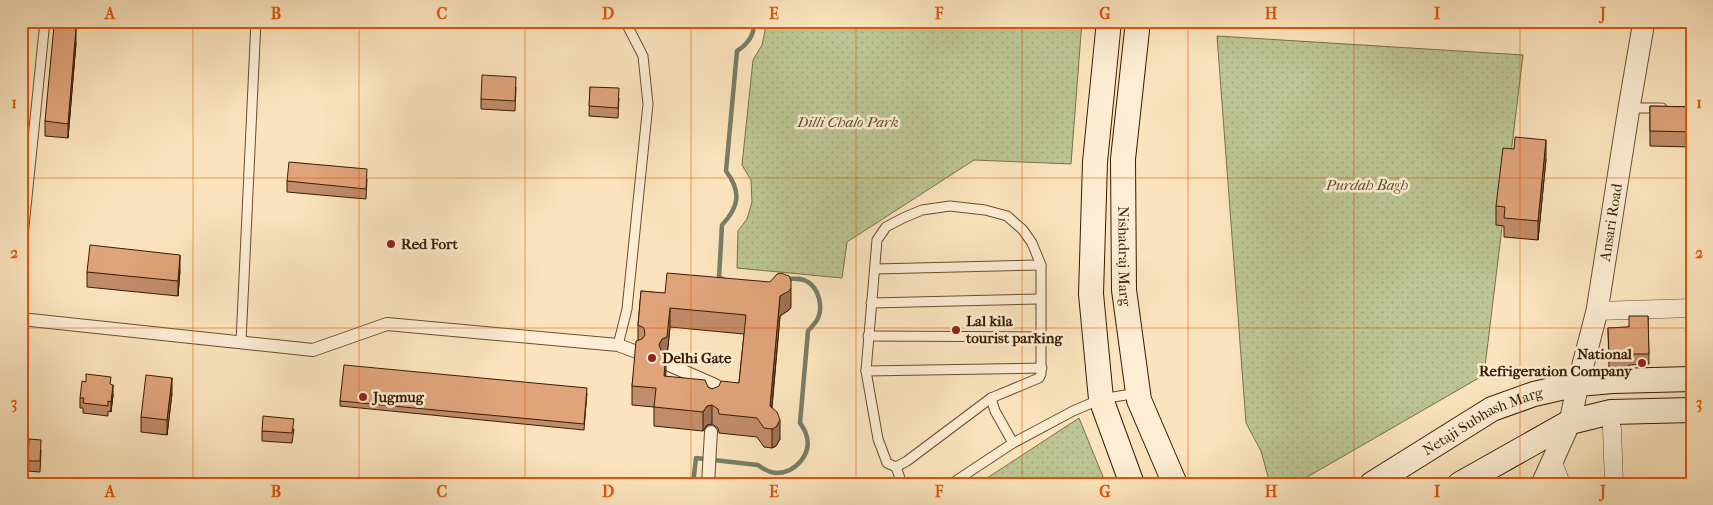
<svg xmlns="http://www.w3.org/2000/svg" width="1713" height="505" font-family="'IM FELL French Canon',serif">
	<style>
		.green { fill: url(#green-dots); stroke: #7a704a }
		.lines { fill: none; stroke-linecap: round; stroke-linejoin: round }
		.stream { stroke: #767d68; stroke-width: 4.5 }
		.service-casing { stroke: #694d31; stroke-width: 11 }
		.pedestrian-casing { stroke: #694d31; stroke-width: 14 }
		.minor-casing { stroke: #694d31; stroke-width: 19 }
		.tertiary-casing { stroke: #694d31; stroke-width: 23 }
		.secondary-casing { stroke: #381b02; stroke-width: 26 }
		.service { stroke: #fcedd4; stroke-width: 9 }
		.pedestrian { stroke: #fcedd4; stroke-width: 12 }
		.minor { stroke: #fcedd4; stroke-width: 18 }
		.tertiary { stroke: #fcedd4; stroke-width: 21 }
		.secondary { stroke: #fcedd4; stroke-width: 24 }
		.wall { fill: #c18c69; stroke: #381b02; fill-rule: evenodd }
		.shaded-wall { fill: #9d7255; stroke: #381b02 }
		.building { fill: #e0a37a; stroke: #381b02; fill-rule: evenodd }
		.grid { fill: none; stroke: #df560c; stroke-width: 1; stroke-opacity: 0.55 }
		.poi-dot { fill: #8f2418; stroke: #fcedd4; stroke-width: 2 }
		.labels { text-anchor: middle; stroke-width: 5; stroke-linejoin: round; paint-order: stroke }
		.park-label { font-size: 15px; font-style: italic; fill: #604e2e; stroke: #fcedd4 }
		.street-label { font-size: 15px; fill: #381b02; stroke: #fcedd4 }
		.poi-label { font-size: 15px; font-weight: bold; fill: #381b02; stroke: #fcedd4; text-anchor: start }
		.neatline { fill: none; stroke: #df560c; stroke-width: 2 }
		.grid-label { font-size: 16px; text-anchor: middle; font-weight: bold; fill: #df560c }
	</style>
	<defs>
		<pattern id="green-dots" width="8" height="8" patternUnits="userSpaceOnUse" patternTransform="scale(1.25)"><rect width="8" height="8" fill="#bcc593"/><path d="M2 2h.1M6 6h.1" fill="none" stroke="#a2a97d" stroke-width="1.8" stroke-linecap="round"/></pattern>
	</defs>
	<rect width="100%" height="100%" fill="#fbe4bd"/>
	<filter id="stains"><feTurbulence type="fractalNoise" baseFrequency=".004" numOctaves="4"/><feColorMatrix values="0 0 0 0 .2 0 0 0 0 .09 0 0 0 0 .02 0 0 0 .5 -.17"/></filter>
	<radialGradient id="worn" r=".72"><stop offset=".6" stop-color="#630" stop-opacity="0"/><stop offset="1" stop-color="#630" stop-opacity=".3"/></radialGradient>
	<g class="green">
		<path d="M767,21H1082L1071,164L974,160L847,242L842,278L737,268L738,231L747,219L752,202L751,180L742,165L753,60L762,45Z"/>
		<path d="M1217,36L1523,55L1484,375L1295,484H1270L1261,451L1246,423Z"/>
		<path d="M1079,418L1106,484H978Z"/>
	</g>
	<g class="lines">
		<g class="stream">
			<path d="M723,279L719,278L722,225C740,206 741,191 726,171L737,51C748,44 755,34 754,21"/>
			<path d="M693,484L696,458L758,465C763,469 769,472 776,473C796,473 813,453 806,434C805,430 802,426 800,423L808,331C811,327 816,323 818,318C823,307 819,289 808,282C801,277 792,279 784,279"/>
		</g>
		<g class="service-casing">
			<g id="service">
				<path d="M609,21L626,23L643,56L648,104L627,309L618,345"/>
				<path d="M1630,108H1662"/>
				<path d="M21,256L45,21"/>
				<path d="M875,269L1041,265"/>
				<path d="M871,303L1040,299"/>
				<path d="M868,336L1041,337"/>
				<path d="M241,342L256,21"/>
				<path d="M866,371L1042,368"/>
				<path d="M991,398L995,411L1013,443"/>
				<path d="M896,467L907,461L991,398L1039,378L1041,374V265L1032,243L1023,230L1007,216L985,210L950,206L922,210L903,218L886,227L877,240L866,371L878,439L887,463L896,467L902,484"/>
				<path d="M951,484L1013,443L1073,411L1101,399L1138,393"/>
			</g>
		</g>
		<g class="pedestrian-casing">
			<g id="pedestrian">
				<path d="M21,319L313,350L387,324L618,345L637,352"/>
				<path d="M667,364L715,385L713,400"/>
				<path d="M708,484L711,432"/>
			</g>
		</g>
		<g class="minor-casing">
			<g id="minor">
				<path d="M1597,311L1692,308"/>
				<path d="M1612,428L1614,484"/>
				<path d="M1553,462L1561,484"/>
			</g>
		</g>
		<g class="tertiary-casing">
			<g id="tertiary">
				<path id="s1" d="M1542,484L1570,422L1578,384L1597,311L1629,108L1644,21"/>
			</g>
		</g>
		<g class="secondary-casing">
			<g id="secondary">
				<path d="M1109,21L1095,162L1091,294L1101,399L1132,484"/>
				<path id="s2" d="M1138,21L1123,159L1124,290L1139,400L1175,484"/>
				<path id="s3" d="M1372,484L1492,409L1534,394L1578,384L1613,381L1692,379"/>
				<path d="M1460,484L1570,422L1611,412L1692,410"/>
			</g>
		</g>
		<use href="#service" class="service"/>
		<use href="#pedestrian" class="pedestrian"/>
		<use href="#minor" class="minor"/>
		<use href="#tertiary" class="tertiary"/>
		<use href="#secondary" class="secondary"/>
	</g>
	<g class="wall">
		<path d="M76,43L68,138L45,136V121Z"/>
		<path d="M516,87L515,111L481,109V99Z"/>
		<path d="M590,87L619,98L618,118L589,116Z"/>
		<path d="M1650,106L1692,107V147L1650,146Z"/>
		<path d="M1546,159L1538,240L1504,237V226L1496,225V206Z"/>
		<path d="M367,179L366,199L287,192V181Z"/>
		<path d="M180,270L178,296L87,287V272Z"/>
		<path d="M641,291L791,307L789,310L780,316L772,408L780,439L776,446L772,448L764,447L757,437L719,433L718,428L712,424L707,425L703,431L654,426V407L632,405V386L638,340V325ZM670,327L744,334L739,383L712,389L708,387L665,376L666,357L667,356Z"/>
		<path d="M1648,316L1649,364L1629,365V367L1609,368L1608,328L1629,327Z"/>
		<path d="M111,385L113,395L111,412L108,411V416L83,413V408H80V398Z"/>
		<path d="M172,393L167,435L141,432V417Z"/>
		<path d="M587,393L584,430L340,406V401Z"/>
		<path d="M294,429L292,443L262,441V431Z"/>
		<path d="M41,450L40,472L28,471V461Z"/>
	</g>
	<g class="shaded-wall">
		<path d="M76,28V43L68,138V124Z"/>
		<path d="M1546,140V159L1538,240V221Z"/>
		<path d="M180,255V270L178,296V281Z"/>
		<path d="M791,288V307L789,310L780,316L770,425V406L780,296Z"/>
		<path d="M670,308V327L667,356L666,357V372L664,395L662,358L659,345Z"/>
		<path d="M172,378V393L167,435V420Z"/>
		<path d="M113,385V395L111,412V402Z"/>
		<path d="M712,405V424L707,425L703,431V412L707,406Z"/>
		<path d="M780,420V439L776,446L772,448V429Z"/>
	</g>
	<g class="building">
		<path d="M54,26L76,28L68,124L45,121Z"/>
		<path d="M482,75L516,77L515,101L481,99Z"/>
		<path d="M590,87L619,88L618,108L589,106Z"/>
		<path d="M1650,106L1692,107V132L1650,131Z"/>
		<path d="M1515,137L1546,140L1538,221L1504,218L1505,207L1496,206L1503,148L1514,149Z"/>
		<path d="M289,162L367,169L366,189L287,181Z"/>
		<path d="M90,245L180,255L178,281L87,272Z"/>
		<path d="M667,273L770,282L777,274L781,273L789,276L791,280V288L789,291L780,296L770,406L777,412L780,420L776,427L772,429L764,428L757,418L719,414L718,409L712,405L707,406L703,412L654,407L656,388L632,386L636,341L642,339L645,335L644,328L638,325L641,291L665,293ZM670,308L746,315L739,383L721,381L719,386L712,389L708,387L705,380L664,376L666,353L661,350L659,345L662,339L667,337Z"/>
		<path d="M1629,316H1648L1649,354H1629V357H1609L1608,328L1629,327Z"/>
		<path d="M344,365L587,388L584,424L340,401Z"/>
		<path d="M86,374L111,377L110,384L113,385L111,402L108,401V406L83,403L84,398H80L82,381L86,382Z"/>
		<path d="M146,375L172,378L167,420L141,417Z"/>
		<path d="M263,416L294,419L292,433L262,431Z"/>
		<path d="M29,439L41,440L40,461H28Z"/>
	</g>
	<path class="grid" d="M193,21V484M359,21V484M525,21V484M691,21V484M856,21V484M1022,21V484M1188,21V484M1354,21V484M1520,21V484M21,178H1692M21,328H1692"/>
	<g class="poi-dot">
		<circle cx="391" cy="244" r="5"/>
		<circle cx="956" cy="330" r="5"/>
		<circle cx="652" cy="358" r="5"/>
		<circle cx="1642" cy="363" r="5"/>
		<circle cx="363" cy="397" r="5"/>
	</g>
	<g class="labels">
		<g class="park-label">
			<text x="848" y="127">Dilli Chalo Park</text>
			<text x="1367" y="190">Purdah Bagh</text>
		</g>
		<g class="street-label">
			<text dy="5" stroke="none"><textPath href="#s1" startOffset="272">Ansari Road</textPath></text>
			<text dy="5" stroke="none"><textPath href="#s2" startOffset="236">Nishadraj Marg</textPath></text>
			<text dy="5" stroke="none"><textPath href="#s3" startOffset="128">Netaji Subhash Marg</textPath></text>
		</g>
		<g class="poi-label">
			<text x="401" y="249">Red Fort</text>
			<text x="966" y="326">Lal kila<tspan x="966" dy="17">tourist parking</tspan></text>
			<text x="1632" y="359" text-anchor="end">National<tspan x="1632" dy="17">Refrigeration Company</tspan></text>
			<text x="662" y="363">Delhi Gate</text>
			<text x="373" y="402">Jugmug</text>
		</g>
	</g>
	<rect width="1713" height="505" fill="none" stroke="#fbe4bd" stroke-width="55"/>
	<rect x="28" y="28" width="1658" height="450" class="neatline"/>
	<g class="grid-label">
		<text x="110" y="19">A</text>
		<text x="276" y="19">B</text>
		<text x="442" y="19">C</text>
		<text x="608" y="19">D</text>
		<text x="774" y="19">E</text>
		<text x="939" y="19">F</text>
		<text x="1105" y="19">G</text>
		<text x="1271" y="19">H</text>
		<text x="1437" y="19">I</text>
		<text x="1603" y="19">J</text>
		<text x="14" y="108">1</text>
		<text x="1699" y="108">1</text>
		<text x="14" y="258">2</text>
		<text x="1699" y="258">2</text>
		<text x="14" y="408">3</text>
		<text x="1699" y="408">3</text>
		<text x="110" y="497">A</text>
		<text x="276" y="497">B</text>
		<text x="442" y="497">C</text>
		<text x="608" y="497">D</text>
		<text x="774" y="497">E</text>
		<text x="939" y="497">F</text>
		<text x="1105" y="497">G</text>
		<text x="1271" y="497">H</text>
		<text x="1437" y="497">I</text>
		<text x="1603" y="497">J</text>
	</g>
	<rect width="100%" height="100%" filter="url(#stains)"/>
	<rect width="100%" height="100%" fill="url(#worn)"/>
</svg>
